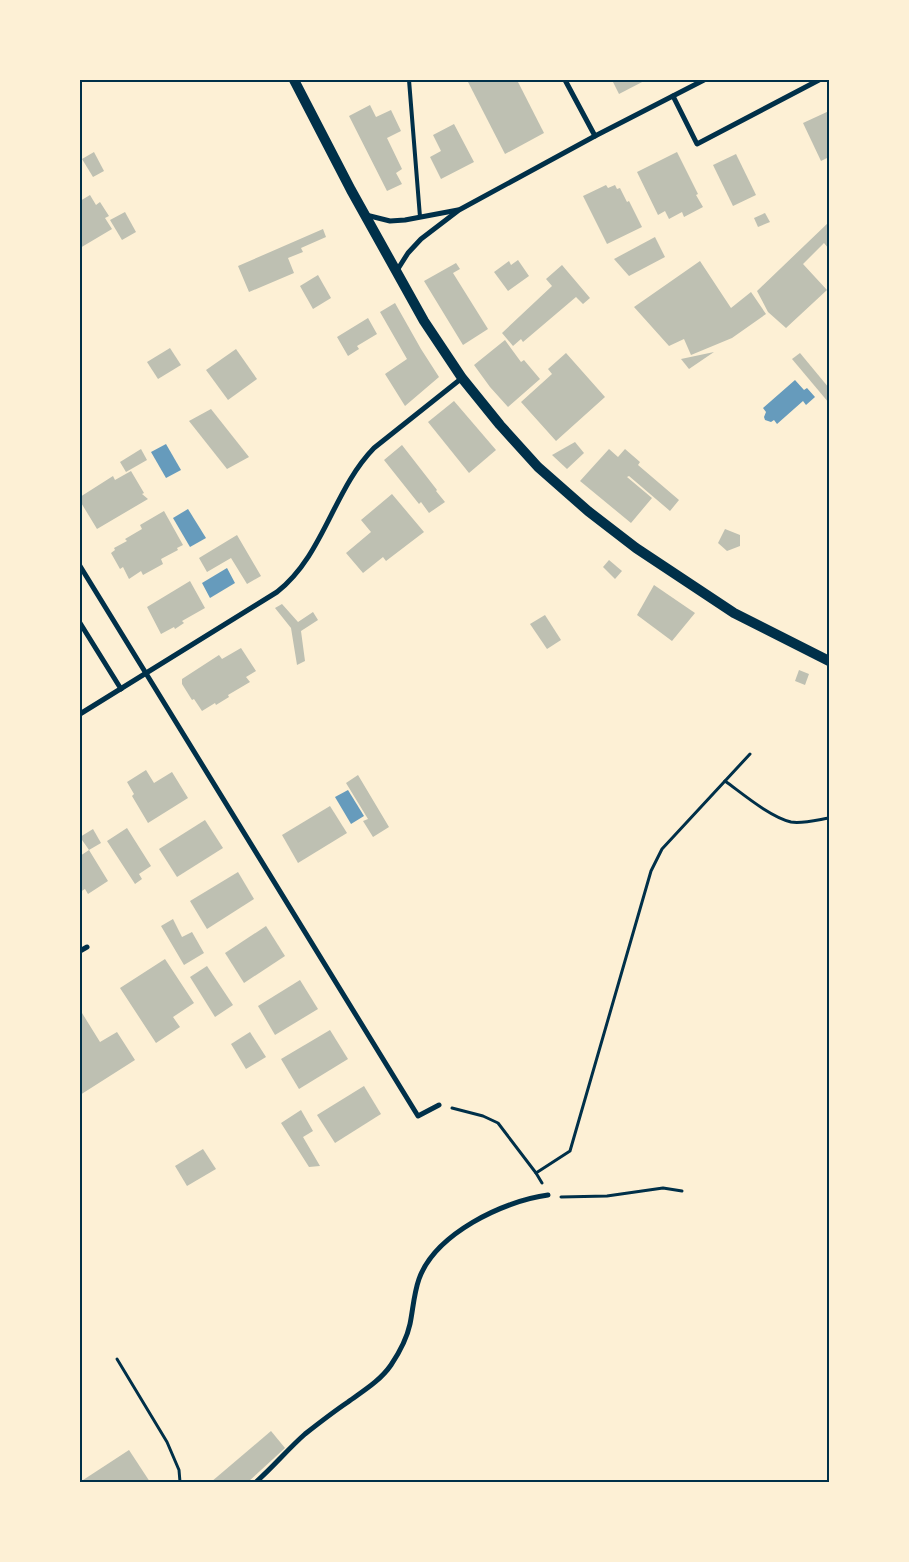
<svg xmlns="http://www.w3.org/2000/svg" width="909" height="1562" font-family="'Crimson Pro',serif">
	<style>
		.water { fill: #669bbc }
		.building { fill: #bec0b2 }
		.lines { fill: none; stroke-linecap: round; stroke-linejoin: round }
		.path { stroke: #003049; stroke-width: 3 }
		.service { stroke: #003049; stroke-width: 4 }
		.minor { stroke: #003049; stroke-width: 5 }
		.secondary { stroke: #003049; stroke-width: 10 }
		.neatline { fill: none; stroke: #003049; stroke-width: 2 }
	</style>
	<rect width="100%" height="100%" fill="#fdf0d5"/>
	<g class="water">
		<path d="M795,380L804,390L807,388L815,397L806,405L803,401L777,424L774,420L771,422L765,420L764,417L766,412L763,408Z"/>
		<path d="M166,444L181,470L166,478L151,452Z"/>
		<path d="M188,509L206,538L190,547L173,518Z"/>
		<path d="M227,568L235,583L210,598L202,583Z"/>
		<path d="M348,790L364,816L351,824L335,797Z"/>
	</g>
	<g class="building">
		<path d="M467,80H517L544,133L505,154Z"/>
		<path d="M612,80H646L619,94Z"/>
		<path d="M370,105L376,117L391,110L401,131L387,138L402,169L396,173L402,184L387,191L349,116Z"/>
		<path d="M829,111V157L821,161L803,123Z"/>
		<path d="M454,124L474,162L441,179L430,157L441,151L433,135Z"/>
		<path d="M94,152L104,171L93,177L82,159Z"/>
		<path d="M677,152L698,194L696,195L703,207L684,217L682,212L669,219L665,211L658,215L637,172Z"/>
		<path d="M736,154L756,195L733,206L713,165Z"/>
		<path d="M606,185L608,188L615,185L617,189L620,188L627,202L629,201L642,227L607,244L583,196Z"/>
		<path d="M90,195L96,205L100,202L109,216L105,218L112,229L80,248V201Z"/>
		<path d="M125,212L136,232L122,240L110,220Z"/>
		<path d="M765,213L770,222L758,227L754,218Z"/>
		<path d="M829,222V249L824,243L803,264L827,290L786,328L768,312L757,291Z"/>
		<path d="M323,229L326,237L301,248L303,252L288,258L294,273L249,292L238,266Z"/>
		<path d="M655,237L665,257L629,276L614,259Z"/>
		<path d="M518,260L529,276L508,291L494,272L509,261L511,265Z"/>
		<path d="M700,261L731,308L751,292L766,314L732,338L691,355L684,339L669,346L634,307Z"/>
		<path d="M456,263L460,269L453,273L488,329L463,345L424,281Z"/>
		<path d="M562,265L590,298L583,304L576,297L523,342L521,339L513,346L502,333L552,286L546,279Z"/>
		<path d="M318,275L331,298L313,309L300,286Z"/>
		<path d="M395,303L421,349L439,377L405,406L385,374L407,359L380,312Z"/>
		<path d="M368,318L377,334L357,346L359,349L348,356L337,337Z"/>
		<path d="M505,340L521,362L524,360L540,379L508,407L490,387L474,365Z"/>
		<path d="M170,348L181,365L158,379L147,362Z"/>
		<path d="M236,349L257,379L228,400L206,370Z"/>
		<path d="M714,352L689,369L681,359Z"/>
		<path d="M566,353L605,397L556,441L521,402L552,374L548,369Z"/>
		<path d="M800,353L829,388V403L792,359Z"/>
		<path d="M454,401L496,450L469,473L428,422Z"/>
		<path d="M211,409L249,457L227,469L189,421Z"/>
		<path d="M575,442L584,453L567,469L552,455Z"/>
		<path d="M402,445L437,490L436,491L445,502L429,513L421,502L419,504L384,460Z"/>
		<path d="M141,449L147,460L126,472L120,462Z"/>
		<path d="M609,449L618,457L625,449L640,462L638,465L679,500L670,511L629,476L627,477L652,498L631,523L580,481Z"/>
		<path d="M131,471L144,493L142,494L148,499L97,529L80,501V497L113,476L115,480Z"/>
		<path d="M392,494L424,532L386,561L383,557L363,573L346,553L371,532L361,520Z"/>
		<path d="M164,511L183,545L177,548L178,550L161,559L163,564L143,575L141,571L129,579L123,567L120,569L111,553L115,550L114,548L127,541L125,539L142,529L140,525Z"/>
		<path d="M725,529L740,535V546L727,551L718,543Z"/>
		<path d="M237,535L261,576L247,584L231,558L207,572L199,558Z"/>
		<path d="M609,560L622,571L615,579L603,567Z"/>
		<path d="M190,581L205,608L182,621L184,623L175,629L174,627L161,634L147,607Z"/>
		<path d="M654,585L695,613L672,641L637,615Z"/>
		<path d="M282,604L298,622L313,612L318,620L301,631L305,661L297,665L291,628L275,608Z"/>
		<path d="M545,615L561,640L547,649L530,624Z"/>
		<path d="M241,648L256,671L246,677L250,682L228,695L229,697L216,705L215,703L202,711L194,699L192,700L182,684V679L219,655L222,659Z"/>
		<path d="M799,670L809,674L805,685L795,681Z"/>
		<path d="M146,770L154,783L172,772L188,798L148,823L132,796L134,794L127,782Z"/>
		<path d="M358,775L389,827L373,837L363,821L368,819L346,783Z"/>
		<path d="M330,806L347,833L298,863L282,835Z"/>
		<path d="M205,820L223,848L177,877L159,849Z"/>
		<path d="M127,828L151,866L139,874L142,879L135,884L107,841Z"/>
		<path d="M93,829L101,843L89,850L80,837Z"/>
		<path d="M89,850L108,881L88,894L85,889L80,892V856Z"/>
		<path d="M238,872L254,899L207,929L190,901Z"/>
		<path d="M173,919L182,937L192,932L204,953L184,965L161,926Z"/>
		<path d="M266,926L285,956L244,983L225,953Z"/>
		<path d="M165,959L194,1003L173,1017L180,1027L156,1043L120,988Z"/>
		<path d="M207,966L233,1005L215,1017L190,977Z"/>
		<path d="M300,980L318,1009L275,1035L258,1006Z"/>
		<path d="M82,1013L100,1042L117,1032L135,1060L80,1095V1014Z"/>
		<path d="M330,1030L348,1059L299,1089L281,1059Z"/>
		<path d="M250,1032L266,1057L246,1069L231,1044Z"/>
		<path d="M364,1086L381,1114L335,1143L317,1115Z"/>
		<path d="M301,1110L313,1131L303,1137L320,1166L309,1167L281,1123Z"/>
		<path d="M203,1149L216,1169L187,1186L175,1166Z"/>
		<path d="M271,1431L285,1448L248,1482H211Z"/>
		<path d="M129,1450L150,1482H80Z"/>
	</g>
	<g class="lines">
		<g class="path">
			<path d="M725,781C743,794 770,817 791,822C802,824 817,820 829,818"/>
			<path d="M452,1108L483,1116L498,1123L536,1173L542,1183"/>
			<path d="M536,1173L570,1151L651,871L662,849L750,754"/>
			<path d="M561,1197L607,1196L663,1188L682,1191"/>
			<path d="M117,1359L167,1442L179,1470L180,1482"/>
		</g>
		<path class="service" d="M409,80L420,217"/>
		<g class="minor">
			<path d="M565,80L595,136"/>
			<path d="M673,96L697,144L819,80"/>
			<path d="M366,215L390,221L405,220L458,210"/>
			<path d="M396,272L408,253L421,239L459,210L595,136L704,80"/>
			<path d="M80,566L418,1116L439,1105"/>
			<path d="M80,623L121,689"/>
			<path d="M80,714L277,592C324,555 333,490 374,448L462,378"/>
			<path d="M80,951L87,947"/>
			<path d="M256,1482C273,1467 288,1449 305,1434C319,1423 333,1412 348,1402C363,1391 380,1381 391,1365C399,1353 407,1338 410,1324C413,1309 414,1293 419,1279C435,1234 503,1201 548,1195"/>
		</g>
		<path class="secondary" d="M294,80L351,190L424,321L462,378L500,425L538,467L588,511L636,548L734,613L829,661"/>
	</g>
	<rect width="909" height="1562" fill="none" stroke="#fdf0d5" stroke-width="162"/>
	<rect x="81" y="81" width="747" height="1400" class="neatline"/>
</svg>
